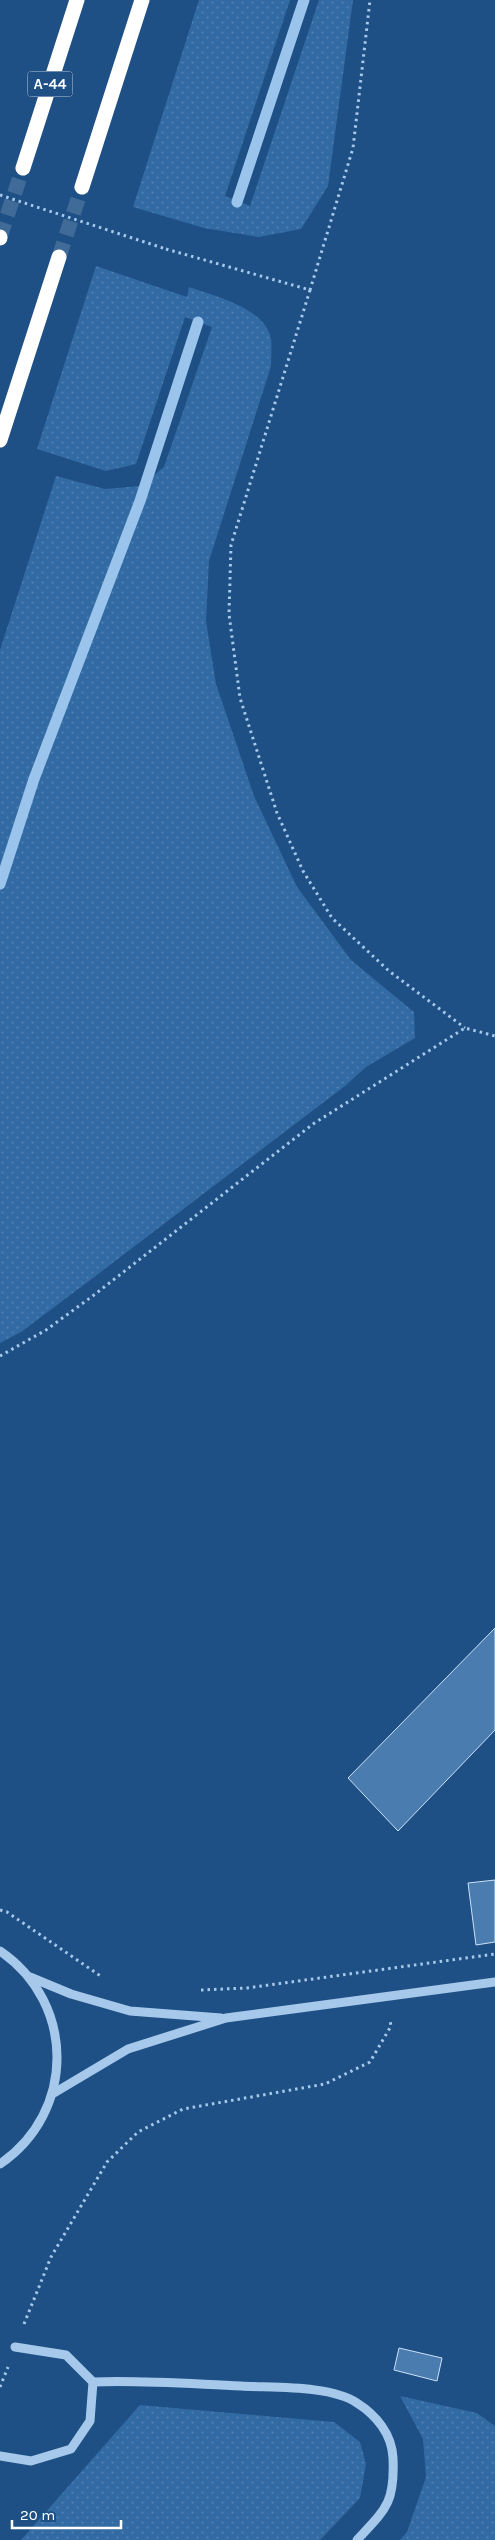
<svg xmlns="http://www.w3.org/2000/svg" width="495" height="2540" font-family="Karla,sans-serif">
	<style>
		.grass { fill: url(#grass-dots) }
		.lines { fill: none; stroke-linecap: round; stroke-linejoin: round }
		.stream { stroke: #9ac4ec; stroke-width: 11 }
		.building { fill: #4b7cb0; stroke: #cbe1f7 }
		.highway-tunnel { stroke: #406a97; stroke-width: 15; stroke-dasharray: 15 8; stroke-linecap: butt }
		.path { stroke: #a6c8ea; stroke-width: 3; stroke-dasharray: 2.5 4; stroke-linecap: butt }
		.minor { stroke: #a6c8ea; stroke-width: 9 }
		.highway { stroke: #fff; stroke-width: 15 }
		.path-bridge { stroke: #a6c8ea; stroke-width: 3; stroke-dasharray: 2.5 4; stroke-linecap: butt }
		.labels { text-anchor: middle; stroke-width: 4; stroke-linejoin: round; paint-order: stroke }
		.shield { fill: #1e5085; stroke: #bccada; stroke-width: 1 }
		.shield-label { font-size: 15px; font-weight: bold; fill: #fff }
	</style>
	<defs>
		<pattern id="grass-dots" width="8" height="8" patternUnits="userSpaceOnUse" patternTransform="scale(1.25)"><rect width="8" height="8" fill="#326aa3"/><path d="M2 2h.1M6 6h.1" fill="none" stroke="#5180b1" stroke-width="1.8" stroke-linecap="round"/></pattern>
	</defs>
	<rect width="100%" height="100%" fill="#1e5085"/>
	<g class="grass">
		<path d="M199,0H290L225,196L250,206L319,0H353L328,186L301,229L259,237L204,228L133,207Z"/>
		<path d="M96,266L187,297L189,287C214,296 266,308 271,339C272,347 271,357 271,366L209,561L206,621L216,684L254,796L297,887L351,960L414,1012L415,1038L366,1067L345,1086L89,1281L21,1332L0,1343V650L56,476L105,489L140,486L164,467L212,327L185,317L136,464L106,471L37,449Z"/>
		<path d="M400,2396L477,2413L495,2426V2540H400L407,2532L426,2477L423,2439Z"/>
		<path d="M140,2405L334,2422L360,2442L366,2464L360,2498L320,2540H21Z"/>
	</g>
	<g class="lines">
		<g class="stream">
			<path d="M237,202L304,0"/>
			<path d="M0,884L34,779L140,501L198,322"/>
		</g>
	</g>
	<g class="building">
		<path d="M495,1628V1730L398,1831L348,1778Z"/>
		<path d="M495,1880V1942L476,1945L468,1883Z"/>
		<path d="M399,2348L442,2358L437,2381L394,2370Z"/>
	</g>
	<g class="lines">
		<g class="highway-tunnel">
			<path d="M0,237L23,168"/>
			<path d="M59,257L82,187"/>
		</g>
		<g class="path">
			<path d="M166,249L310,290L353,148L370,0"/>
			<path d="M310,290L231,545L229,614L240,698L277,813L303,871L332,918L389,971L465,1028"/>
			<path d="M0,1356L46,1330L94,1295L313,1124L465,1028L495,1036"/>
			<path d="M0,1910L7,1912L102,1977"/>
			<path d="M201,1990L247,1988L495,1954"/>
			<path d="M24,2324L51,2257L107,2162L138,2132L183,2109L325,2084L370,2062L391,2026L390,2020"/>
			<path d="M0,2387L8,2367"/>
		</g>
		<g class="minor">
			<path d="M0,1951C76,2003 76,2112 0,2164"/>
			<path d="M30,1977L71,1994L130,2011L221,2018"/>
			<path d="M54,2093L128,2049L226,2018L495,1982"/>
			<path d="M93,2382C142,2380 192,2384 241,2386C272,2388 331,2385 357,2403C376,2415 392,2434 393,2458C395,2503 386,2509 357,2540"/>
			<path d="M0,2456L31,2461L71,2449L90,2421L93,2382L66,2355L15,2347"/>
		</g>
		<g class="highway">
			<path d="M23,168L77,0"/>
			<path d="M82,187L142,0"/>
			<path d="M0,238V237"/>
			<path d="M0,440L59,257"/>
		</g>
		<path class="path-bridge" d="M0,195L166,249"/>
	</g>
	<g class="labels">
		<rect class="shield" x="27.5" y="71.5" width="45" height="25" rx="4"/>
		<g class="shield-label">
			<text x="50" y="89">A-44</text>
		</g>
	</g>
	<path d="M12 2520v8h109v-8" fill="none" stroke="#ffffff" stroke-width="2.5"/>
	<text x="20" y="2520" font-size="15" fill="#ffffff" stroke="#1e5085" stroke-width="4" paint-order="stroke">20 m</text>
</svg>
